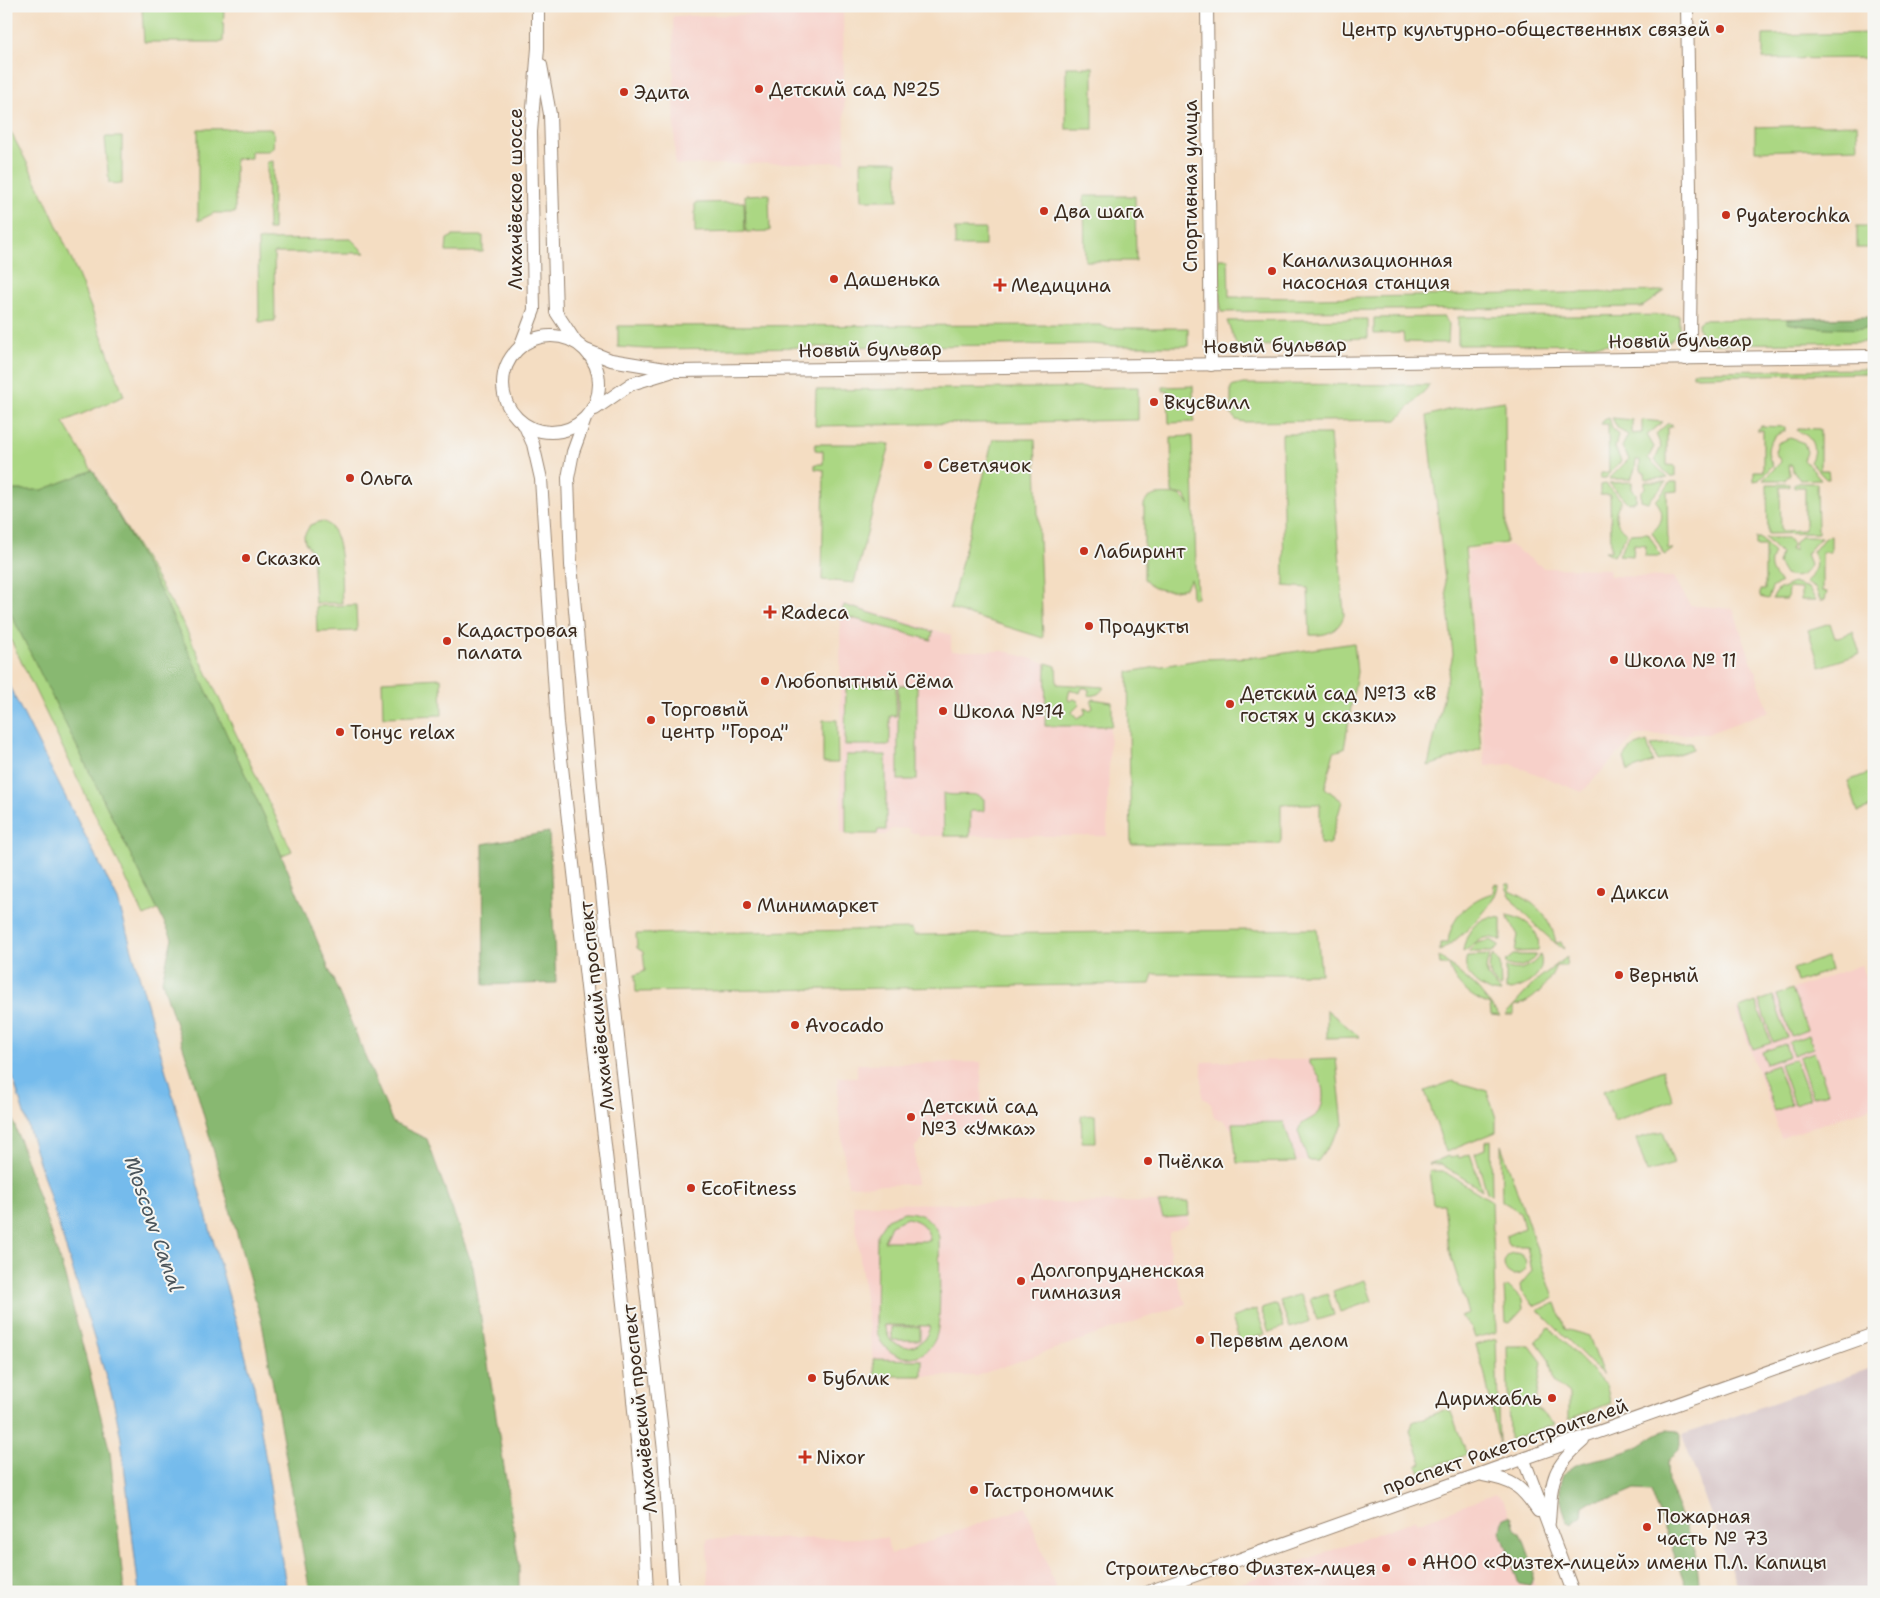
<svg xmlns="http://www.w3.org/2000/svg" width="1880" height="1598" font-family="'Shantell Sans',sans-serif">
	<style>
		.built { fill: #f7d0c9 }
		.industrial { fill: #d2bec1 }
		.green { fill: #abd783; stroke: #738050; fill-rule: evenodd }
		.forest { fill: #88b871; stroke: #627148 }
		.water { fill: #74bbec; stroke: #587285 }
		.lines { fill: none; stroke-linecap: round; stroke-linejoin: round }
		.secondary-casing { stroke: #988470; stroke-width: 14 }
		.secondary { stroke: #fff; stroke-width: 12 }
		.poi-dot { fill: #c8321e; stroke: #f6f6f2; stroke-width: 2 }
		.labels { text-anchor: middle; stroke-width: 4; stroke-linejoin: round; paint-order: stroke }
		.poi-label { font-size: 19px; fill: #3b2a1e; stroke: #f6f6f2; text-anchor: start }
		.street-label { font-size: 19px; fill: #3b2a1e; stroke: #f6f6f2 }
		.water-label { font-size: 20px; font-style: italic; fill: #4c565c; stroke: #f6f6f2 }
	</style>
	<rect width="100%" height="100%" fill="#f6f6f2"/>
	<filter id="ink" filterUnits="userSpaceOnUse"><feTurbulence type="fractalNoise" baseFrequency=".02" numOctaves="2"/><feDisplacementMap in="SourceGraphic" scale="10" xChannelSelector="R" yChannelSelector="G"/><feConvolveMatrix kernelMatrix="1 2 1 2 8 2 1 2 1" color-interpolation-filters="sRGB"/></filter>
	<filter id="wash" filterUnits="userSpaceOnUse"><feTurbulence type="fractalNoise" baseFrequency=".0096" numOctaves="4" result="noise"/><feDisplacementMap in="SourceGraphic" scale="20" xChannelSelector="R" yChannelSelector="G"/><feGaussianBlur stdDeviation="1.12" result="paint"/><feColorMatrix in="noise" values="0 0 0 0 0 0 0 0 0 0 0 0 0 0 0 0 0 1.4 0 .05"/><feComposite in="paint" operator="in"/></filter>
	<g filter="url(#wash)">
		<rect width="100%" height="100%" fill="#f4ddc2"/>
		<g class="built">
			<path d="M843,13L845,162L675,165L673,16Z"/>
			<path d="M1510,545L1544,568L1609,569L1610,576L1674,577L1690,605L1733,609L1769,711L1707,734L1636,735L1582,792L1511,764L1485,766L1467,551Z"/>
			<path d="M840,602L951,635V651H1004L1046,663L1045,726L1110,727L1107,836H919V833H910L909,828L891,829L885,835L841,834Z"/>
			<path d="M1861,965L1874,1001V1106L1781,1138L1736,1009Z"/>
			<path d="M1336,1059L1343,1125L1318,1161L1237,1163L1232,1130L1223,1120L1214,1118L1211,1104L1202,1097V1062Z"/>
			<path d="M981,1062L982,1127L933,1128L915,1147L916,1184L848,1186L838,1107V1077H857V1064Z"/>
			<path d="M1188,1202L1189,1224L1169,1233L1170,1258L1186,1304L976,1376H875L853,1204Z"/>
			<path d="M1495,1494L1503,1499L1537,1592H1217L1409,1522L1416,1519L1417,1523Z"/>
			<path d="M1026,1507L1057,1592H708L707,1539L887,1538L890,1555Z"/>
		</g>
		<path class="industrial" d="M1874,1367V1592H1739L1682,1435Z"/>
		<g class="green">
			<path d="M224,6L223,42H144L142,9Z"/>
			<path d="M1874,33V58L1763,59V35Z"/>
			<rect x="1066" y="67" width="27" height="62"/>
			<path d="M6,124C55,210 90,303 124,396L63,422L183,623L292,851L144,916L6,630Z"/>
			<path d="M1857,124L1858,148L1755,151V127Z"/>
			<path d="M270,128L274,133L273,148L268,151H251V158L235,159V213H214L198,221V129Z"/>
			<path d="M105,137H122V184L109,183Z"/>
			<path d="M273,161V230H268L267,162Z"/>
			<path d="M861,161H897L898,200H862Z"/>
			<path d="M769,194L770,231L746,232L745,195Z"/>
			<path d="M1084,196H1135L1136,261H1085Z"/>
			<path d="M744,202L745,232L695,233V203Z"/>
			<rect x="1857" y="226" width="17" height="22"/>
			<rect x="955" y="229" width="30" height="17"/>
			<path d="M453,236H483V252H446L447,239Z"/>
			<path d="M351,239L365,253H274L275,321L259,322L258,240Z"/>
			<path d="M1218,259H1228L1229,297L1316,298L1665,291L1642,307L1221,312Z"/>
			<path d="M1679,315V331L1670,341L1650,344L1458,345V317Z"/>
			<path d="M1444,317L1449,324L1448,343L1404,342L1403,333L1374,334V318Z"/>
			<path d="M1874,317V342L1714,344C1705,340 1698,333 1698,323L1702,320Z"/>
			<path d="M1368,319V338L1339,339L1336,345L1237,346L1227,321Z"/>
			<path d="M1100,325L1107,328H1188V346H1115L1092,344L646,349L618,347V326Z"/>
			<path d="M1874,369V373L1693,376V373L1697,371Z"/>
			<path d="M1243,384L1430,385L1397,420L1244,422L1236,420L1231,414V387Z"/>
			<path d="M1193,386L1194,422L1169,423L1168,391H1163V387Z"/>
			<path d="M1138,387V420L815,426L816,390Z"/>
			<path d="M1505,401L1506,543L1465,548L1481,749L1428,766L1453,654L1427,416L1447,410Z"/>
			<path d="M1609,418L1612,428L1618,435L1615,448L1621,461L1606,478H1600V473H1609L1608,424H1601L1604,420Z"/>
			<path d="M1612,418L1632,420V434L1642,433V420L1663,422L1647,435L1654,447L1648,458L1668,478L1646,479L1645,473L1640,470V460H1636L1635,469L1631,479H1609L1629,459L1622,447L1628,435L1618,429Z"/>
			<path d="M1667,424H1672V427L1667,428V465L1675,466V477H1670L1655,460L1661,447L1656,434Z"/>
			<path d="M1761,426L1785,427V431C1769,436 1763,451 1773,465L1759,480L1754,481V471H1763V430H1757Z"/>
			<path d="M1798,428L1820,429V470H1828L1829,479H1826L1810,462C1818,449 1812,435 1797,431Z"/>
			<path d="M1282,434H1330L1344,615C1339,631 1327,636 1310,635L1308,588L1284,586Z"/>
			<path d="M1192,436L1197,598H1192L1191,579L1185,588C1172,592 1150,592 1144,578V505C1148,491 1168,495 1180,495L1190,505L1184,495L1172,493L1171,437Z"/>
			<path d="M1790,438L1804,443L1807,452L1804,460L1821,479L1800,480L1793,471L1792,465H1789L1790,474L1785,480H1763L1781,462L1775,452L1778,443Z"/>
			<path d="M993,439H1035L1043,638L950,609Z"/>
			<path d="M815,444H890L854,583L822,580L824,470L815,469V464H823V451L815,450Z"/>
			<path d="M1632,482V489L1636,493V501L1628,503L1609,483Z"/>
			<path d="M1645,482H1666L1648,502L1641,500V492L1645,488Z"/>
			<path d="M1671,482H1677V491L1667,492L1668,549H1673L1665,555L1652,532C1663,524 1665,512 1656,501Z"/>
			<path d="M1794,483H1817L1818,533L1768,534L1767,484H1789V487H1780L1781,531L1805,530V487H1794Z"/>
			<path d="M1606,484L1622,501C1612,512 1615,526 1627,533L1614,556L1605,551H1611L1610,495H1600V485Z"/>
			<path d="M322,521C346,528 340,581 342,603H315L312,552L305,542L304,536L310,525Z"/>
			<path d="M1648,533L1661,556H1645L1646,545L1634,544L1633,556L1619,555L1630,534Z"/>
			<path d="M1831,536V552H1822V591L1827,592L1825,600H1820L1816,589L1805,582C1816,574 1818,564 1813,552L1825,537Z"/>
			<path d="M1800,537H1821L1806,554L1810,564C1807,576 1796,579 1785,575L1778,563L1781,554L1765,538H1787L1792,544L1790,550H1795L1794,544Z"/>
			<path d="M1756,538H1760L1774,553C1768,564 1770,574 1781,582L1772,588L1768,599L1760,597V590H1765V546H1756Z"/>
			<path d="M1793,583L1808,588L1816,600H1801V589L1788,588L1787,599H1772L1778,590Z"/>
			<path d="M356,605L357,631L317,632L316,606Z"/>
			<path d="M844,605L933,632L931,640L841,615Z"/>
			<path d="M1830,623L1835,638L1853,632L1860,654L1820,667L1808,630Z"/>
			<path d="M1354,643L1357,672L1344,749L1334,752L1325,788L1342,801L1330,844H1320V804H1281V844H1131L1128,672L1203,659L1258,657Z"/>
			<path d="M1046,663L1056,666L1057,684L1104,687C1101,693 1095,697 1088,695L1089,690L1086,688H1082L1080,693L1070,689L1068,698L1069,701L1074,699L1078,701L1079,705L1072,712L1077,718L1085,714V707L1090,710L1093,708L1091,702L1093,699L1112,702V726H1045Z"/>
			<path d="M441,678L442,715L383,717L382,681Z"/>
			<path d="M846,685L896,686V716H890V745H845Z"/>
			<rect x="898" y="685" width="19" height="95"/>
			<path d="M823,720H837L838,763H823Z"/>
			<path d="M1647,742L1653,762L1628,771L1624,758L1631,748Z"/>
			<path d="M1691,742L1693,749L1657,761L1651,745Z"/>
			<path d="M846,755H886V830H878L877,834H846Z"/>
			<path d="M1874,771V806L1858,812L1848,781Z"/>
			<path d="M943,793C955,798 975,790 984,799V811H970V836H944Z"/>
			<path d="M1498,884C1498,905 1457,941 1440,951V943H1448C1450,918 1470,899 1493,893L1494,885Z"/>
			<path d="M1506,884H1510V891C1534,901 1551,916 1556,943L1561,942L1564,949C1550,941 1505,899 1506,884Z"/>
			<path d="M1506,915C1525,918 1542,930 1538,951L1515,952L1518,935Z"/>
			<path d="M1490,917L1501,918V941C1481,931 1476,945 1463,952C1465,936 1473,921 1490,917Z"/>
			<path d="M912,929L914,935L1317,929L1321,974H1153L1150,984L636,992L635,975L645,971L643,952L637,948L636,934Z"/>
			<path d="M1491,940L1500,946L1492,952H1468L1477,943Z"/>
			<path d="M1490,955C1480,976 1492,979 1501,993C1483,992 1460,976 1467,956Z"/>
			<path d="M1493,955L1500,964L1501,988C1489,980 1486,967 1493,955Z"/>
			<path d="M1513,955H1536C1529,966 1518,970 1506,964V961Z"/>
			<path d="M1540,955C1548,974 1522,991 1506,990V967C1520,973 1532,967 1540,955Z"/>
			<path d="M1439,956L1477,988L1500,1016L1491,1015L1490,1005C1472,998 1454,985 1449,965H1440Z"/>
			<path d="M1567,957L1566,966H1556C1548,984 1535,1002 1514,1006V1015H1505L1538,979Z"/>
			<path d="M1827,957L1831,970L1797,982L1793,969Z"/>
			<path d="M1792,989L1807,1030L1791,1036L1777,995Z"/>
			<path d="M1773,996L1787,1037L1773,1042L1759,1001Z"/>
			<path d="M1756,1002L1771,1043L1753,1049L1739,1008Z"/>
			<path d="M1327,1010L1360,1037L1327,1038Z"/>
			<path d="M1809,1035L1813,1048L1793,1055L1789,1042Z"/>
			<path d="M1785,1044L1789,1056L1766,1064L1762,1052Z"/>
			<path d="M1814,1052L1828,1092L1812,1097L1799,1057Z"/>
			<path d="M1336,1059L1343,1125L1318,1161H1308L1298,1131C1301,1120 1312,1121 1318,1113C1328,1100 1322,1072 1309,1064V1060Z"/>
			<path d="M1795,1059L1810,1099L1794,1104L1780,1064Z"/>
			<path d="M1777,1065L1791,1105L1775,1111L1760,1071Z"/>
			<path d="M1663,1070L1673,1100L1614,1121L1603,1091Z"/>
			<path d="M1453,1081L1487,1091L1496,1118V1132L1446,1152L1425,1091Z"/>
			<path d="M1095,1115L1096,1142H1082L1081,1116Z"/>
			<path d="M1284,1122L1296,1162L1237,1163L1232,1123Z"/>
			<path d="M1663,1131L1674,1164L1647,1172L1636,1139Z"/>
			<path d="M1491,1140L1492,1195L1487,1192L1475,1153L1485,1149V1142Z"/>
			<path d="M1501,1145L1554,1298L1535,1306L1521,1292L1520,1285L1532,1271L1527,1246H1509L1507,1243L1506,1236L1524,1228L1520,1212L1502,1201Z"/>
			<path d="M1470,1154L1482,1190L1441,1164H1429L1448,1156L1451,1158L1457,1155L1459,1158Z"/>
			<path d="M1429,1171H1443L1492,1201L1496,1332L1475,1338L1472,1329L1460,1316L1469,1313L1449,1251L1444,1204H1433Z"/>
			<path d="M1188,1202L1189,1216L1163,1218L1158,1203Z"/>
			<path d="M904,1212C922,1212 934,1220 939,1237C939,1258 942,1321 936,1337C923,1370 880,1360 876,1327L877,1234L887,1219ZM907,1218C920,1220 929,1228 930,1241H884L891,1225ZM884,1326V1325L930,1326C926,1346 906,1353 890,1340Z"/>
			<circle cx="1515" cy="1264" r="11"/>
			<path d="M1365,1280L1372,1301L1340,1312L1333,1291Z"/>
			<path d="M1508,1286L1522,1300L1523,1309L1510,1323L1506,1322L1504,1288Z"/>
			<path d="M1327,1293L1334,1315L1317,1320L1310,1299Z"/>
			<path d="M1301,1294L1310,1321L1290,1328L1280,1301Z"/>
			<path d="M1556,1303L1565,1329L1589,1336L1603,1375L1538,1310Z"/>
			<path d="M1277,1304L1284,1327L1269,1332L1261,1309Z"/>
			<path d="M1256,1309L1265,1334L1240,1342L1232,1318Z"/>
			<rect x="892" y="1327" width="28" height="13"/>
			<path d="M1549,1327L1606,1385L1611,1403L1569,1419V1394L1554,1382L1549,1359L1536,1341Z"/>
			<path d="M1496,1339L1499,1443L1484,1371L1476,1345Z"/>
			<path d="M1507,1346H1530L1542,1362L1535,1408L1556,1424L1509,1440Z"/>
			<path d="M873,1359L922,1360V1376H875Z"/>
			<path d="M1444,1410L1451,1412L1467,1455L1420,1472L1417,1465L1422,1463L1410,1431L1413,1422Z"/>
		</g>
		<g class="forest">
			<path d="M1874,317V328C1844,329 1817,329 1787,323V319Z"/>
			<path d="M93,470L162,594L274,837L393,1123L427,1139L473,1267L519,1564V1592H310L262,1323L194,1081L162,981L172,938L6,604V490H42Z"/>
			<path d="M549,832L556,983L484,985L483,844Z"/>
			<path d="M6,1099L64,1273L110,1452L124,1592H13L6,1553Z"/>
			<path d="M1667,1430L1677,1431L1680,1435V1446L1667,1463L1668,1483L1695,1550L1698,1583L1697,1589L1692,1592L1687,1590L1685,1584L1651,1491L1635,1490L1619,1497L1591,1501L1583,1506L1582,1516L1572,1524L1567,1521C1542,1453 1588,1467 1630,1450C1645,1445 1652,1434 1667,1430Z"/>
			<path d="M1509,1516L1512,1518L1515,1529L1521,1533C1525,1545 1540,1577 1529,1586L1519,1584L1501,1532L1503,1519Z"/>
		</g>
		<path class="water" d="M6,680L118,900L254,1386L287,1592H139L121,1439L113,1399L6,1056Z"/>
	</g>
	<g filter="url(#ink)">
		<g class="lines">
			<g class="secondary-casing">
				<g id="secondary">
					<path d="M1207,6L1211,365"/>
					<path d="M541,65L550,114L556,312L575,341"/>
					<circle cx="551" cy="384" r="48"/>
					<path d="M520,347L534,310L531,132L538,48V6"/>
					<path d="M586,350L611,360L677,371L1874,356"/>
					<path d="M1686,359L1690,337L1691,251L1687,6"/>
					<path d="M595,409L631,384L670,372"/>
					<path d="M585,419L573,452L568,478L571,565L595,830L664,1451L673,1592"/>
					<path d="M524,424L533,444L541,479L557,723L627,1339L642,1492L647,1592"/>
					<path d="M1524,1460L1573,1592"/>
					<path d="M1483,1475C1513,1480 1521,1486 1538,1511"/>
					<path d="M1549,1522C1552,1480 1550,1470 1583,1441"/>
					<path d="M1148,1592L1874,1334"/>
				</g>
			</g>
			<use href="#secondary" class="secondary"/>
		</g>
	</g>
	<g class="poi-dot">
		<circle cx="1720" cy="29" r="5"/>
		<circle cx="759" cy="89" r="5"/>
		<circle cx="624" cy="92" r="5"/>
		<circle cx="1044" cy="211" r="5"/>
		<circle cx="1726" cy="215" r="5"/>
		<circle cx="1272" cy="271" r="5"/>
		<circle cx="834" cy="279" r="5"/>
		<path d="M997.5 277.5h5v5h5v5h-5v5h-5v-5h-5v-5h5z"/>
		<circle cx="1154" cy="402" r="5"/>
		<circle cx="928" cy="465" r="5"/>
		<circle cx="350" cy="478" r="5"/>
		<circle cx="1084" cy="551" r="5"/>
		<circle cx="246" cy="558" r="5"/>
		<path d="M767.5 604.5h5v5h5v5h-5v5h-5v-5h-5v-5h5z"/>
		<circle cx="1089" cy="626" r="5"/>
		<circle cx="447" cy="641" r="5"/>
		<circle cx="1614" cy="660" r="5"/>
		<circle cx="765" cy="681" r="5"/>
		<circle cx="1230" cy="704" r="5"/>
		<circle cx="943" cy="711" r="5"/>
		<circle cx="651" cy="720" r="5"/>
		<circle cx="340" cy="732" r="5"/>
		<circle cx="1601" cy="892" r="5"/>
		<circle cx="747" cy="905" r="5"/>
		<circle cx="1619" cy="975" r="5"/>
		<circle cx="795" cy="1025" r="5"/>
		<circle cx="911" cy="1117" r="5"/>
		<circle cx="1148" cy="1161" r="5"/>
		<circle cx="691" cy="1188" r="5"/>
		<circle cx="1021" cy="1281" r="5"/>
		<circle cx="1200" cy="1340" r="5"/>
		<circle cx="812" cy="1378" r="5"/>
		<circle cx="1552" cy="1398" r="5"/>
		<path d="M802.5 1449.5h5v5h5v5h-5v5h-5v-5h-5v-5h5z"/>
		<circle cx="974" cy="1490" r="5"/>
		<circle cx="1647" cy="1527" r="5"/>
		<circle cx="1412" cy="1562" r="5"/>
		<circle cx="1386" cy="1568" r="5"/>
	</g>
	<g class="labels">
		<g class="poi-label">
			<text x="1710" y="36" text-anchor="end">Центр культурно-общественных связей</text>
			<text x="769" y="96">Детский сад №25</text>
			<text x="634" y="99">Эдита</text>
			<text x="1054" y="218">Два шага</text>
			<text x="1736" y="222">Pyaterochka</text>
			<text x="1282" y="267">Канализационная<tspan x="1282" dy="22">насосная станция</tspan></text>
			<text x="844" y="286">Дашенька</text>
			<text x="1011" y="292">Медицина</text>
			<text x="1164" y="409">ВкусВилл</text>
			<text x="938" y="472">Светлячок</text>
			<text x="360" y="485">Ольга</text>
			<text x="1094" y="558">Лабиринт</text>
			<text x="256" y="565">Сказка</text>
			<text x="781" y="619">Radeca</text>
			<text x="1099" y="633">Продукты</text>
			<text x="457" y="637">Кадастровая<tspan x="457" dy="22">палата</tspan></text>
			<text x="1624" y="667">Школа № 11</text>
			<text x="775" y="688">Любопытный Сёма</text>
			<text x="1240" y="700">Детский сад №13 «В<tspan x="1240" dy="22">гостях у сказки»</tspan></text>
			<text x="661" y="716">Торговый<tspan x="661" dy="22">центр "Город"</tspan></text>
			<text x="953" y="718">Школа №14</text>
			<text x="350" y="739">Тонус relax</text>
			<text x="1611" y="899">Дикси</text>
			<text x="757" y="912">Минимаркет</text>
			<text x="1629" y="982">Верный</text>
			<text x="805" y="1032">Avocado</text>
			<text x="921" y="1113">Детский сад<tspan x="921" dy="22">№3 «Умка»</tspan></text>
			<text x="1158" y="1168">Пчёлка</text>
			<text x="701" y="1195">EcoFitness</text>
			<text x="1031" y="1277">Долгопрудненская<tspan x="1031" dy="22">гимназия</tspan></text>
			<text x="1210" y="1347">Первым делом</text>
			<text x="822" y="1385">Бублик</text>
			<text x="1542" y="1405" text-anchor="end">Дирижабль</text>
			<text x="816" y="1464">Nixor</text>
			<text x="984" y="1497">Гастрономчик</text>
			<text x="1657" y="1523">Пожарная<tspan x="1657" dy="22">часть № 73</tspan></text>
			<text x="1422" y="1569">АНОО «Физтех-лицей» имени П.Л. Капицы</text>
			<text x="1376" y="1575" text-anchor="end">Строительство Физтех-лицея</text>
		</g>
		<g class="street-label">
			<text transform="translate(1190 186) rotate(-90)" y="7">Спортивная улица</text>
			<text transform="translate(515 199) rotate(-90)" y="7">Лихачёвское шоссе</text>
			<text transform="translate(1680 340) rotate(-1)" y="7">Новый бульвар</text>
			<text transform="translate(1275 345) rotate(-1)" y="7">Новый бульвар</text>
			<text transform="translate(870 349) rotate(-1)" y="7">Новый бульвар</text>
			<text transform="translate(596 1006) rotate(-96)" y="7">Лихачёвский проспект</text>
			<text transform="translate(639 1409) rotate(-96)" y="7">Лихачёвский проспект</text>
			<text transform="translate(1505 1446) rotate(-19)" y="7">проспект Ракетостроителей</text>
		</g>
		<g class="water-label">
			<text transform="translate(154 1224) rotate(71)" y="7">Moscow Canal</text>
		</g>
	</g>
	<rect width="1880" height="1598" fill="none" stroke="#f6f6f2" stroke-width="25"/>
</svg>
